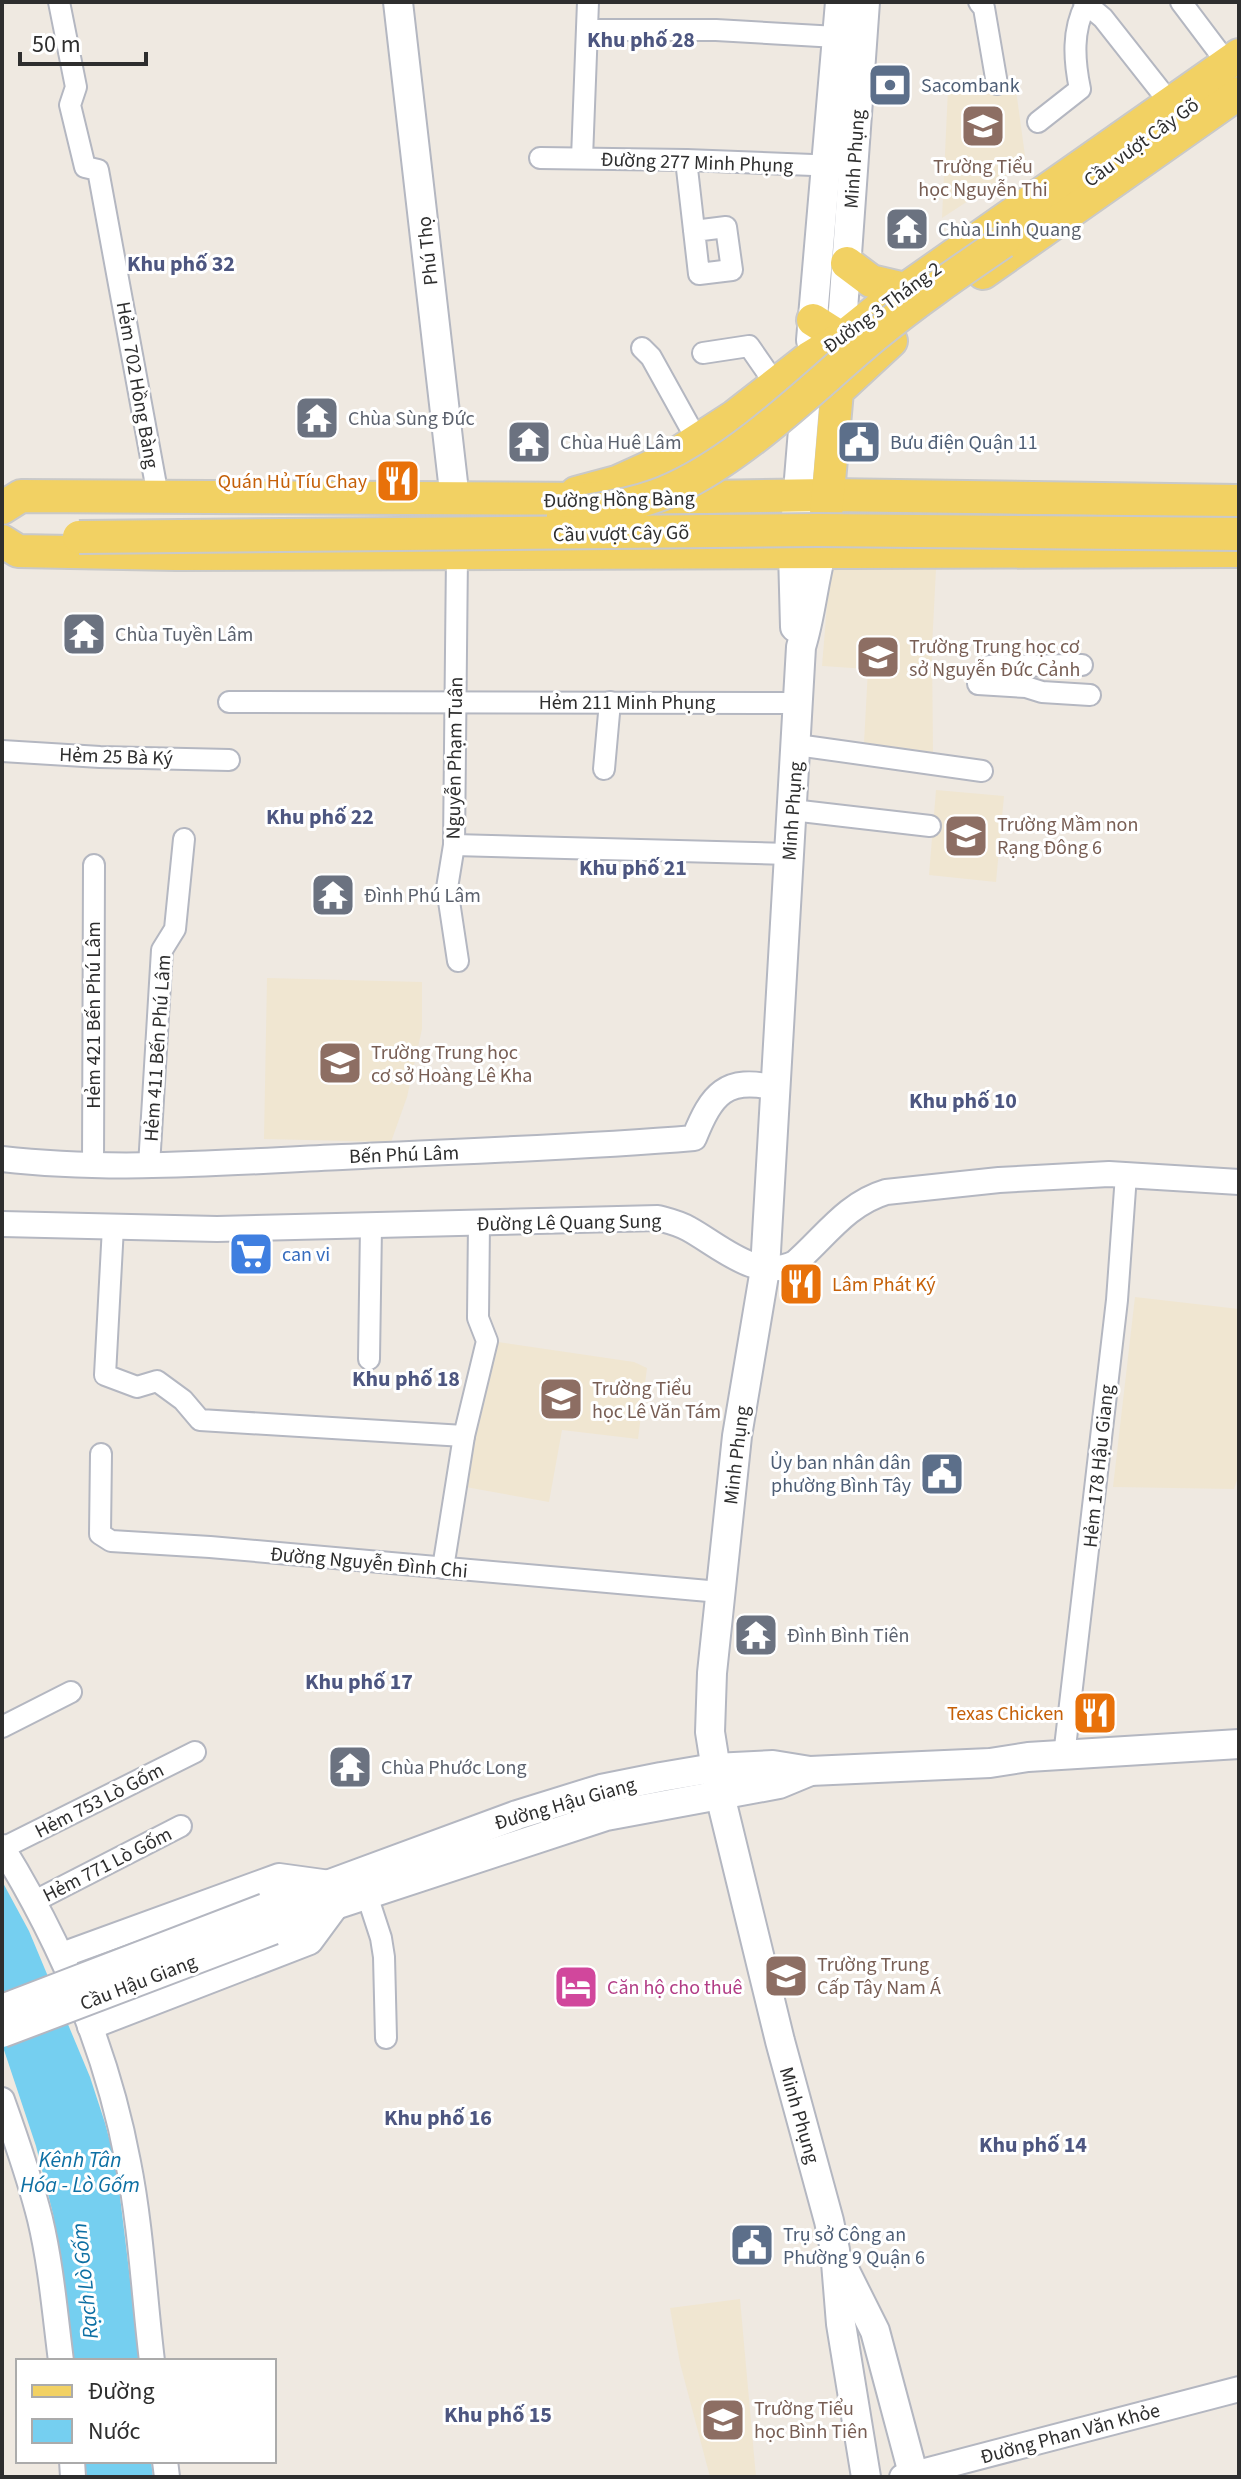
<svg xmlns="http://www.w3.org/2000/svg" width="1241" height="2479" font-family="'Source Sans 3',sans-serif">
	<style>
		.education { fill: #f0e6d1 }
		.water { fill: #75cff0 }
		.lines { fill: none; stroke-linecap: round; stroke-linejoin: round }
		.minor-casing { stroke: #b4b7c1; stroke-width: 24 }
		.tertiary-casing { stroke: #b4b7c1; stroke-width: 28 }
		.secondary-casing { stroke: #b4b7c1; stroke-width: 32 }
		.primary-casing { stroke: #c9c9c9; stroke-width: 36 }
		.minor { stroke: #fff; stroke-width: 20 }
		.tertiary { stroke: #fff; stroke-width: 24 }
		.secondary { stroke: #fff; stroke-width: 28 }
		.primary { stroke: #f2d163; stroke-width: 32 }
		.secondary-bridge-casing { stroke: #b4b7c1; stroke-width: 32; stroke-linecap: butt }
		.primary-bridge-casing { stroke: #c9c9c9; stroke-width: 36; stroke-linecap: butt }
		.secondary-bridge { stroke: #fff; stroke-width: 28 }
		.primary-bridge { stroke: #f2d163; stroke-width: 32 }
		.labels { text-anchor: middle; stroke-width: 6; stroke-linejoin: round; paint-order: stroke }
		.service-label { font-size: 20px; fill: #4e5e75; stroke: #fff; text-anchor: start }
		.street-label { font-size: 20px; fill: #2e2e2e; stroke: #fff }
		.education-label { font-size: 20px; fill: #785e54; stroke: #fff; text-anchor: start }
		.worship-label { font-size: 20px; fill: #5b616d; stroke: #fff; text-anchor: start }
		.food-label { font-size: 20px; fill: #c56008; stroke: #fff; text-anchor: end }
		.shop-label { font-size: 20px; fill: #366cbe; stroke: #fff; text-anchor: start }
		.hotel-label { font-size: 20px; fill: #b23c85; stroke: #fff; text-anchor: start }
		.neighbourhood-label { font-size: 22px; font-weight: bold; fill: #4d5680; stroke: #fff }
		.water-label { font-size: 22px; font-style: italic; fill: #0d6fa3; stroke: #fff }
	</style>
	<rect width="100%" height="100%" fill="#efe9e1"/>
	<g class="education">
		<path d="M948,89L1016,90L1026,163L942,218Z"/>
		<path d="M830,568L936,569L932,647L933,752L864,743L868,669L822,666Z"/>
		<path d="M936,790L1004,796L996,882L929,875Z"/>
		<path d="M267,978L422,982V1029L407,1097L391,1142L264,1139Z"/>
		<path d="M1135,1297L1239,1309V1474L1234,1489L1113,1487Z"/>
		<path d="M491,1341L634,1362L647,1368L638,1439L562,1430L549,1502L460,1486Z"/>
		<path d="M740,2299L756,2477H710L680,2363L670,2308Z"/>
	</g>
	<g class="water">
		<path d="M2,1881L29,1931L90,2077L105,2123L116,2164L140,2361H74L64,2282L53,2214L36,2146L2,2044Z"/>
		<path d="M85,2461H151L153,2477H87Z"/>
	</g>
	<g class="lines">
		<g class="minor-casing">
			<g id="minor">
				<path d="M59,2L76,87L70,105L85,167L98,170L158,496"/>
				<path d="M979,2L984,8L997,84"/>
				<path d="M1084,2L1103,18L1170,103"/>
				<path d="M1181,2L1227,63"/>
				<path d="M587,30H716L837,37"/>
				<path d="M1038,122L1080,89C1074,60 1072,30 1086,4"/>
				<path d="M540,158L686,160L838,166"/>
				<path d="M582,158L588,2"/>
				<path d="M686,160L699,274L732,270L726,227L694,231"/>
				<path d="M642,348L651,357L697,440"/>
				<path d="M703,353L749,346L776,385"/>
				<path d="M457,554L454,845L447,888L458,961"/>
				<path d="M989,666L1082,665"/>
				<path d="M978,684L1026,687L1042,692L1090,695"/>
				<path d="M229,702L799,703"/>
				<path d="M797,745L982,771"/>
				<path d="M2,751L100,757L229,760"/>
				<path d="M604,769L610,702"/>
				<path d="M792,810L930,826"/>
				<path d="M454,845L789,854"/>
				<path d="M93,1165L94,865"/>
				<path d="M149,1166L162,950L175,929L184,839"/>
				<path d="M113,1227L105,1375L137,1387L157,1381L183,1400L200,1420L464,1436"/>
				<path d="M369,1359L371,1227"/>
				<path d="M101,1454L100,1534L111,1541L210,1547L720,1592"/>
				<path d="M443,1568L464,1436L487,1341L478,1318L479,1223"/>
				<path d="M2,1727L71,1692"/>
				<path d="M1064,1756L1117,1300L1126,1175"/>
				<path d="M3,1848L195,1752"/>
				<path d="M367,1895L381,1938L384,1957L386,2038"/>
				<path d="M33,1902L181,1826"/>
			</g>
		</g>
		<g class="tertiary-casing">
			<g id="tertiary">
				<path d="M2,1159C115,1172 229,1162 342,1157C459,1151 576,1148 694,1138C712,1094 725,1076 776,1088"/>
				<path d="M2,1224L217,1229L658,1218C669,1221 679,1223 689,1229C720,1246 757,1282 795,1263C825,1237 846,1204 886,1192L999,1180L1109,1174L1239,1182"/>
				<path d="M2,1847C61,1943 107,2050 128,2162C141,2227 144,2295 152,2361"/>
				<path d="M62,1955L279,1876L330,1883"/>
				<path d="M90,2027L310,1942L338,1904"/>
				<path d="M2,2100C16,2139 30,2179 40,2219C51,2265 55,2314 61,2361"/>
				<path d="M72,2461L73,2477"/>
				<path d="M165,2461L167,2477"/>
				<path d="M902,2477L1239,2389"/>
			</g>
		</g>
		<g class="secondary-casing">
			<g id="secondary">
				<path d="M398,2L455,500"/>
				<path d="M811,340L840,2"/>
				<path d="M840,352L865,2"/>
				<path d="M822,550C813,583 811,615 801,647L765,1269L737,1436L712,1673L710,1732L720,1795L780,2041L829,2221L835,2250L841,2324L866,2477"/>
				<path d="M795,627L793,552L807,381"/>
				<path d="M265,1908L517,1815L601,1789L661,1777L714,1768L773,1765L810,1771L990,1763L1028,1757L1239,1744"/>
				<path d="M273,1930L338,1904L606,1816L779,1784L808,1772"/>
				<path d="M842,2265L875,2331L914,2477"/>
			</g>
		</g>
		<g class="primary-casing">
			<g id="primary">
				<path d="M847,263L871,281L905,289"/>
				<path d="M983,273L1239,93"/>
				<path d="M813,320L857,348"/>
				<path d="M576,493L617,482L670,458L735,416L809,358L842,338L887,302L1239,55"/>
				<path d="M649,498L829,495L1239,501"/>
				<path d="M2,508L21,496L603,499"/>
				<path d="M826,515L837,391L891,341"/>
				<path d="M2,541L18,551L176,554L1239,551"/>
			</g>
		</g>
		<use href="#minor" class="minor"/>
		<use href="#tertiary" class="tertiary"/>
		<use href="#secondary" class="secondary"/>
		<use href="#primary" class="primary"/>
		<g class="secondary-bridge-casing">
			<g id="secondary-bridge">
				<path d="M2,2009L265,1908"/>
				<path d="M2,2033L273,1930"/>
			</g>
		</g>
		<g class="primary-bridge-casing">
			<g id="primary-bridge">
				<path d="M563,516C601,509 640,505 675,488C746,455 814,386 874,336C915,302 959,272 1003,242"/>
				<path d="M79,537L817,530L1239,534"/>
			</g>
		</g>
		<use href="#secondary-bridge" class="secondary-bridge"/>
		<use href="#primary-bridge" class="primary-bridge"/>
	</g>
	<defs>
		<g id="bank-square" transform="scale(2.3)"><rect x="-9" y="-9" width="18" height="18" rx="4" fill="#5c6f8a" stroke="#fff"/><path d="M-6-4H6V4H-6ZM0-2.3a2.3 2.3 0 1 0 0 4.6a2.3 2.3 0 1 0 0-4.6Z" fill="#fff"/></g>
		<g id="school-square" transform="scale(2.3)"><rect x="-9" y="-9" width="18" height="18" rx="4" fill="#8d6e63" stroke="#fff"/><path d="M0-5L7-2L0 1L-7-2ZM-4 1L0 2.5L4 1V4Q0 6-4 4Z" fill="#fff"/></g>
		<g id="temple-square" transform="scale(2.3)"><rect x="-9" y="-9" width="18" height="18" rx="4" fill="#6b7280" stroke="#fff"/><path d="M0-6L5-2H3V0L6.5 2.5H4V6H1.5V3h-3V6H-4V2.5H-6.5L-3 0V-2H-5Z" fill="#fff"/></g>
		<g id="civic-square" transform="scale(2.3)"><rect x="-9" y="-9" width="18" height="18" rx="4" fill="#5c6f8a" stroke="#fff"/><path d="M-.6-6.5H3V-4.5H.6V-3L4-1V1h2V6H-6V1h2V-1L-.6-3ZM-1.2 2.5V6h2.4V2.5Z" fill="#fff"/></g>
		<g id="restaurant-square" transform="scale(2.3)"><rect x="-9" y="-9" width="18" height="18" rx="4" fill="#e8710a" stroke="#fff"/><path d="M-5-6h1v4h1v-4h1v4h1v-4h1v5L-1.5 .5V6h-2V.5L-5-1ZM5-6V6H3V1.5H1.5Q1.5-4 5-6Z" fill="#fff"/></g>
		<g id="supermarket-square" transform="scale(2.3)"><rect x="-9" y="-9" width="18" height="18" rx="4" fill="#3f7fe0" stroke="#fff"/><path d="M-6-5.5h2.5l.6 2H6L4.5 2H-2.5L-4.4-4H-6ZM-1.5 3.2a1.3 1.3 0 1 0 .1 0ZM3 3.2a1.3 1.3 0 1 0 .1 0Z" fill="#fff"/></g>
		<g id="hotel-square" transform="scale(2.3)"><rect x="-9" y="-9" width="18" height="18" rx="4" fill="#d1479c" stroke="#fff"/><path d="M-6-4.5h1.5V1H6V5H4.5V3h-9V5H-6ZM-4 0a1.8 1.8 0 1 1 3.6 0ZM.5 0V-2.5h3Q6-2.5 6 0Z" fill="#fff"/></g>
	</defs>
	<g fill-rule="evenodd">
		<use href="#bank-square" x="890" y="85"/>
		<use href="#school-square" x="983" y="126"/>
		<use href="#temple-square" x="907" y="229"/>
		<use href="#temple-square" x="317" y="418"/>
		<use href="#temple-square" x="529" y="442"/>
		<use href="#civic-square" x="859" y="442"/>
		<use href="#restaurant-square" x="398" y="481"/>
		<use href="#temple-square" x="84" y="634"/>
		<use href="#school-square" x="878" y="657"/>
		<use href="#school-square" x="966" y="836"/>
		<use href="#temple-square" x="333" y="895"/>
		<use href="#school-square" x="340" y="1063"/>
		<use href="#supermarket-square" x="251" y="1254"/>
		<use href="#restaurant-square" x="801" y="1284"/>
		<use href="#school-square" x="561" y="1399"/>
		<use href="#civic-square" x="942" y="1474"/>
		<use href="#temple-square" x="756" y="1635"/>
		<use href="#restaurant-square" x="1095" y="1713"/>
		<use href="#temple-square" x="350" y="1767"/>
		<use href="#school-square" x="786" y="1976"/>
		<use href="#hotel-square" x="576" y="1987"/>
		<use href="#civic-square" x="752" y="2245"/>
		<use href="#school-square" x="723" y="2420"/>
	</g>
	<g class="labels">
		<g class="service-label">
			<text x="921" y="92">Sacombank</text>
			<text x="890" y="449">Bưu điện Quận 11</text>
			<text x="911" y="1469" text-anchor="end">Ủy ban nhân dân<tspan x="911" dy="23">phường Bình Tây</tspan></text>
			<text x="783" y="2241">Trụ sở Công an<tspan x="783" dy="23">Phường 9 Quận 6</tspan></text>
		</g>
		<g class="street-label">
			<text transform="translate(1141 142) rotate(-36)" y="7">Cầu vượt Cây Gõ</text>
			<text transform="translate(854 159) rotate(-86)" y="7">Minh Phụng</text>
			<text transform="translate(697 162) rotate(2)" y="7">Đường 277 Minh Phụng</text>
			<text transform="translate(427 251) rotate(-96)" y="7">Phú Thọ</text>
			<text transform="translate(882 307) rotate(-36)" y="7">Đường 3 Tháng 2</text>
			<text transform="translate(138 385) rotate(80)" y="7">Hẻm 702 Hồng Bàng</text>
			<text transform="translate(619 499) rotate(-1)" y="7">Đường Hồng Bàng</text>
			<text transform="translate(621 533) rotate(-1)" y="7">Cầu vượt Cây Gõ</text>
			<text x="627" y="709">Hẻm 211 Minh Phụng</text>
			<text transform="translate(116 756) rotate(2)" y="7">Hẻm 25 Bà Ký</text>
			<text transform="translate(454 758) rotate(-89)" y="7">Nguyễn Phạm Tuân</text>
			<text transform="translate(792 811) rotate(-86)" y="7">Minh Phụng</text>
			<text transform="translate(93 1015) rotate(-90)" y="7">Hẻm 421 Bến Phú Lâm</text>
			<text transform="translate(157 1048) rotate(-86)" y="7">Hẻm 411 Bến Phú Lâm</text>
			<text transform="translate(404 1154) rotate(-2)" y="7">Bến Phú Lâm</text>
			<text transform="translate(569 1222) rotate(-1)" y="7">Đường Lê Quang Sung</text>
			<text transform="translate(736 1455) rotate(-83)" y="7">Minh Phụng</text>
			<text transform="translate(1098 1466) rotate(-84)" y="7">Hẻm 178 Hậu Giang</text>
			<text transform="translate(369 1562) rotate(5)" y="7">Đường Nguyễn Đình Chi</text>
			<text transform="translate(99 1800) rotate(-27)" y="7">Hẻm 753 Lò Gốm</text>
			<text transform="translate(565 1803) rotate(-16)" y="7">Đường Hậu Giang</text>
			<text transform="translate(107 1864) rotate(-27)" y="7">Hẻm 771 Lò Gốm</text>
			<text transform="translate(138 1982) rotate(-21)" y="7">Cầu Hậu Giang</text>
			<text transform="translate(800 2115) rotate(74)" y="7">Minh Phụng</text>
			<text transform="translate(1070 2433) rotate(-15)" y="7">Đường Phan Văn Khỏe</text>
		</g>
		<g class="education-label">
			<text x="983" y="173" text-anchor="middle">Trường Tiểu<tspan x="983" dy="23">học Nguyễn Thi</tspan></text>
			<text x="909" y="653">Trường Trung học cơ<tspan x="909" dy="23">sở Nguyễn Đức Cảnh</tspan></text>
			<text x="997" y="831">Trường Mầm non<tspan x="997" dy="23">Rạng Đông 6</tspan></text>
			<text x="371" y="1059">Trường Trung học<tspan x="371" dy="23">cơ sở Hoàng Lê Kha</tspan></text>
			<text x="592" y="1395">Trường Tiểu<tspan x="592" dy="23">học Lê Văn Tám</tspan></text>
			<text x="817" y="1971">Trường Trung<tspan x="817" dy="23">Cấp Tây Nam Á</tspan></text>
			<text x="754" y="2415">Trường Tiểu<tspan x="754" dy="23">học Bình Tiên</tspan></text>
		</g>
		<g class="worship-label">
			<text x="938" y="236">Chùa Linh Quang</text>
			<text x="348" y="425">Chùa Sùng Đức</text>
			<text x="560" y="449">Chùa Huê Lâm</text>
			<text x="115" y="641">Chùa Tuyền Lâm</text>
			<text x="364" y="902">Đình Phú Lâm</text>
			<text x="787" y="1642">Đình Bình Tiên</text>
			<text x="381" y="1774">Chùa Phước Long</text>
		</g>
		<g class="food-label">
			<text x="367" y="488">Quán Hủ Tíu Chay</text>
			<text x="832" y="1291" text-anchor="start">Lâm Phát Ký</text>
			<text x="1064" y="1720">Texas Chicken</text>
		</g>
		<g class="shop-label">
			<text x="282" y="1261">can vi</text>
		</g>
		<g class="hotel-label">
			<text x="607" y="1994">Căn hộ cho thuê</text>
		</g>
		<g class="neighbourhood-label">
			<text x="641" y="47">Khu phố 28</text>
			<text x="181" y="271">Khu phố 32</text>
			<text x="320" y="824">Khu phố 22</text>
			<text x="633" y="875">Khu phố 21</text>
			<text x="963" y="1108">Khu phố 10</text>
			<text x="406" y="1386">Khu phố 18</text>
			<text x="359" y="1689">Khu phố 17</text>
			<text x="438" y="2125">Khu phố 16</text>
			<text x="1033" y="2152">Khu phố 14</text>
			<text x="498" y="2422">Khu phố 15</text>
		</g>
		<g class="water-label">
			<text x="80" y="2167">Kênh Tân<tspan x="80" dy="25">Hóa - Lò Gốm</tspan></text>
			<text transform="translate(84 2281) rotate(-96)" y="8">Rạch Lò Gốm</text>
		</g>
	</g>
	<rect width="1241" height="2479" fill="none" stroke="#2e2e2e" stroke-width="8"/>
	<rect x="16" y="2359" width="260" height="104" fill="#ffffff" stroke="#ababab" stroke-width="2"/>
	<rect x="32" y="2385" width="40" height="12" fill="#f2d163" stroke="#ababab" stroke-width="2"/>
	<text x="88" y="2399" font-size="24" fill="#2e2e2e">Đường</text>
	<rect x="32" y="2419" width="40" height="24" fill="#75cff0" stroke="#ababab" stroke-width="2"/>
	<text x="88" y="2439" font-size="24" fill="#2e2e2e">Nước</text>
	<path d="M20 52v12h126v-12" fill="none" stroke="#2e2e2e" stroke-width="4"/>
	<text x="32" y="52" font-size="24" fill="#2e2e2e" stroke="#ffffff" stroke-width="6" paint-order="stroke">50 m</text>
</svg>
